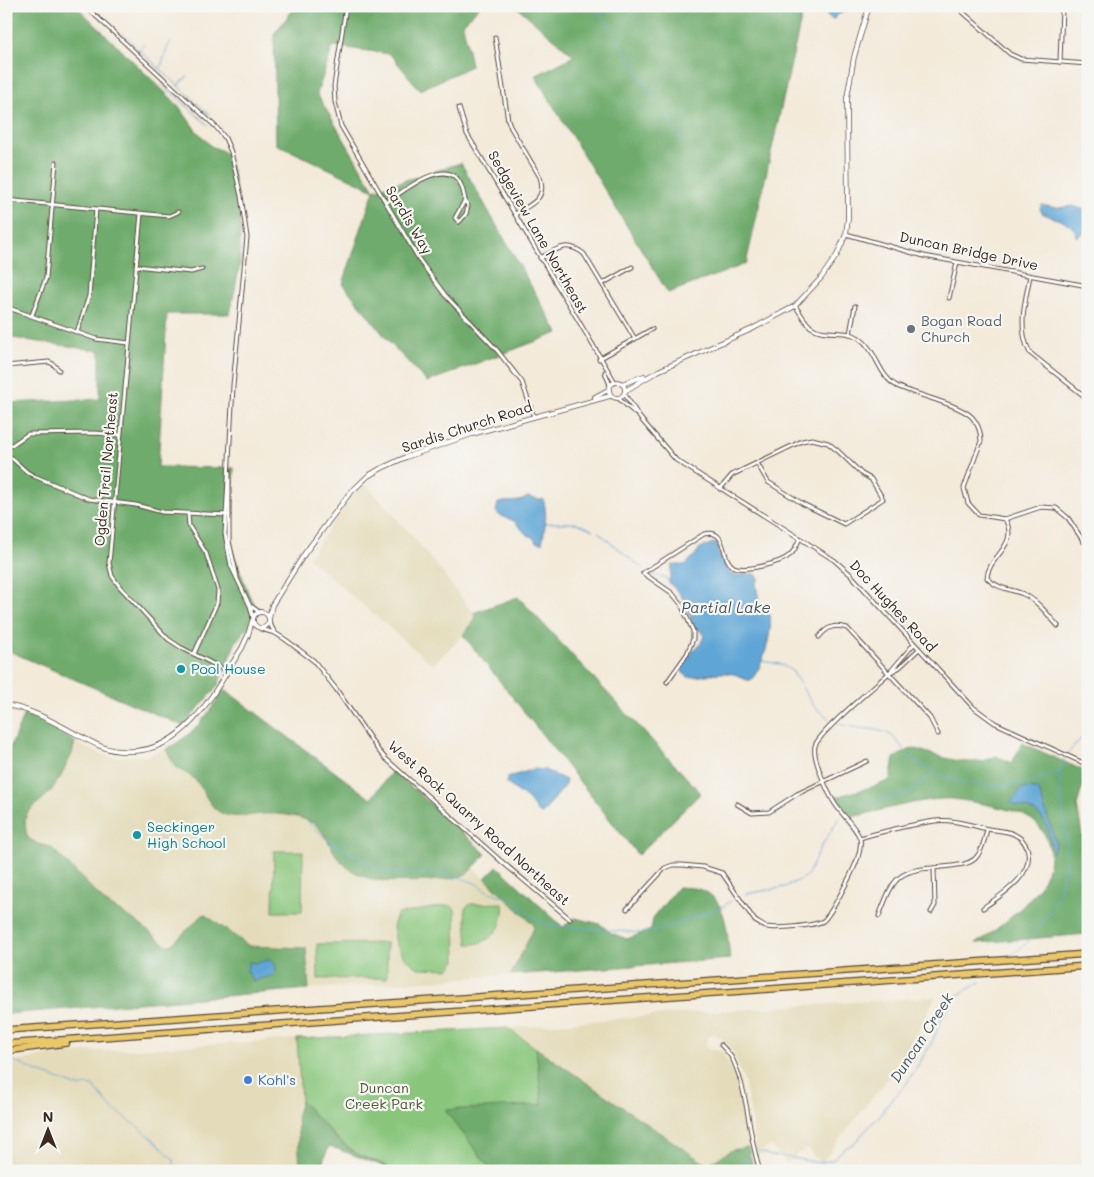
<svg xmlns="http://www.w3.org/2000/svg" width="1094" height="1177" font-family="Mali,sans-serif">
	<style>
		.built { fill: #e4dbba }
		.green { fill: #89c67c; stroke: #62784d }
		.forest { fill: #6eab6c; stroke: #546a45 }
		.water { fill: #5fa6d6; stroke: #4d687a }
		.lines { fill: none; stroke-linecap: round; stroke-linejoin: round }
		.stream { stroke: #5fa6d6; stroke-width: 1 }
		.minor-casing { stroke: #57473a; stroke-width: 5 }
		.tertiary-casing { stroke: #57473a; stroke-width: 5.5 }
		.motorway-casing { stroke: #57473a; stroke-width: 8 }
		.minor { stroke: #fff; stroke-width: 3 }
		.tertiary { stroke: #fff; stroke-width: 4 }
		.motorway { stroke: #eac769; stroke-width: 5.5 }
		.worship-dot { fill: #6b7280; stroke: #f6f6f2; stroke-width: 2 }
		.culture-dot { fill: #0f9aa8; stroke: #f6f6f2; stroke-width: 2 }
		.shop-dot { fill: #3f7fe0; stroke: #f6f6f2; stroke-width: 2 }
		.labels { text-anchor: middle; stroke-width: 4.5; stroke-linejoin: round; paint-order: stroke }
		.street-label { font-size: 14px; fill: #3b2a1e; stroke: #f6f6f2 }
		.worship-label { font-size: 14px; fill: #5b616d; stroke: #f6f6f2; text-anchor: start }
		.culture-label { font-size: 14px; fill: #0d838f; stroke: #f6f6f2; text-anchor: start }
		.shop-label { font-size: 14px; fill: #366cbe; stroke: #f6f6f2; text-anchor: start }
		.park-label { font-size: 14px; fill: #52593a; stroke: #f6f6f2 }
		.water-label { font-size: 15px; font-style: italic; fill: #48555e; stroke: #f6f6f2 }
	</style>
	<rect width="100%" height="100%" fill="#f6f6f2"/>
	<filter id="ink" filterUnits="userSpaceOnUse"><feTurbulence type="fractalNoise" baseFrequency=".02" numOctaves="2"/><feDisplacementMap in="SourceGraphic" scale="10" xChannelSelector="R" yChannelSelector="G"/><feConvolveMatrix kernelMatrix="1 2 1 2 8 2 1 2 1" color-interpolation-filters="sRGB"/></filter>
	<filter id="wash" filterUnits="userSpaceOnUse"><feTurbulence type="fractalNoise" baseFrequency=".0096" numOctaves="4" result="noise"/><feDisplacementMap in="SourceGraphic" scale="20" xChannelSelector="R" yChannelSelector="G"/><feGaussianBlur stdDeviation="1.12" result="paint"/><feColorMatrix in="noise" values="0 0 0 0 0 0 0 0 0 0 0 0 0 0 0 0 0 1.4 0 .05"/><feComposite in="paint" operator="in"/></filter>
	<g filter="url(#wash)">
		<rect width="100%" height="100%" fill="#f3eada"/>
		<g class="built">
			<path d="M363,481L418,542L477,617L463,635L433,665L308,558Z"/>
			<path d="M75,742L88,749L110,757L145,756L166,749L175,768L194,778L209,803L228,815L281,814L298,817L313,823L321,830L330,848L375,879L387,881L453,879L466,874L473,868L531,920L534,925V928L511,975L309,989L306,948L249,946L204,914L171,945L166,946L134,920L106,903L51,847L38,844L28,838L26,833L25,821L27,813L67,766L72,754Z"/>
			<path d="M935,997L911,1049L822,1162L814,1157L809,1149H806L795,1155L794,1160L789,1162H785L771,1146L756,1153L751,1115L744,1081L733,1051L723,1039L714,1034L709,1036L706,1043L709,1048L723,1052L735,1078L743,1112L748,1147L732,1150L707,1165L507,1028L688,1013Z"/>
			<path d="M297,1039L301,1101L297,1115L300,1169L297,1171H6V1064L52,1054Z"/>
		</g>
		<g class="green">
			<path d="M274,851H303L302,912H273Z"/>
			<path d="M503,903C503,908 504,914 502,919C499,934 483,946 468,944L465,908L470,904Z"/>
			<path d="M450,905L455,909L456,961L449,969L418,968L406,959L396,944L393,927L397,914Z"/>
			<path d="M387,943V978L318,979L317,944Z"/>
			<path d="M507,1028L536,1048L543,1105L446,1111L492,1171H392L387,1166L357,1154L337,1138L301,1101L297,1039Z"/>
		</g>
		<g class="forest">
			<path d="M6,6H76L178,105L195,129L211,146L223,151L226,154L233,173L240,223V264L230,314H167L158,467L234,468L232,549L249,595L253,602L261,610L236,642L217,687L183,726L11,652L6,568V403L100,399V351L6,337Z"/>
			<path d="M296,6H480L463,24L471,66L420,90L390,54L333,46L317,94L374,190L461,163L558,333L427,382L390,343L343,284L374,190L276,144L274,34Z"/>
			<path d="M516,6H804L746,264L668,293L535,76L574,56Z"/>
			<path d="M518,597L701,793L638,855L463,635L476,617L473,613Z"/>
			<path d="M224,689L371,799L393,770L486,854C479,861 472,871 464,875C450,882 393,883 377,880C366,878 354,873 346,866C332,856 326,829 311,822C296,815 279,813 262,814C248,815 231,820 218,811C206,803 204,787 193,778C189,774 182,772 177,768C172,765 169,754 166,749C193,736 209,714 224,689Z"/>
			<path d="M24,714L42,721L75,742L72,754L60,778L50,792L27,813L25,821L26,833L28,838L38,844L51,847L106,903L134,920L166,945H171L204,914L249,946L306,948L309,989L6,1014V758Z"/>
			<path d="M1022,743L1087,772L1077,805L1083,840L1084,871L1088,878V934L976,943C986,938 995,930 1004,923C1029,902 1063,871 1045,835C1039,823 1026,814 1013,811C994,806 972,801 953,799C925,797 881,811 852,817L836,797C854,791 873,788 890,780L894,758L913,748C939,756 971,770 996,756L1012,763Z"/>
			<path d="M497,866L563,927L575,918L600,924L611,933L627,939L651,930L653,918L678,887C684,888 692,887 698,889C728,896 727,934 730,959L511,975L534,928V925L485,878Z"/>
			<path d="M536,1048L707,1165L732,1150L748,1147L754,1171H492L445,1110L542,1105Z"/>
			<path d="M301,1101C318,1119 335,1141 357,1154C369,1161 382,1162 392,1171H387L388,1168L329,1146L319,1171H297L300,1169L297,1115Z"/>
		</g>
		<g class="water">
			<path d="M816,6H852L849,10L839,14L834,19H831L822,9L815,10Z"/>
			<path d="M1042,205L1057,208L1073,206L1088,211V231L1077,237C1074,220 1054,220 1042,213L1040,209Z"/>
			<path d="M527,497L540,500L543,499C548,513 545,529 542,543L536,542L533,537L527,535L514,521L499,515L496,512L498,503C508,500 520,504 527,497Z"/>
			<path d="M713,543L717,544C717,553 725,572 734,575C742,577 747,571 757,575L759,579L756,584L760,607L770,615C773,632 763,667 751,680C744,681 740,675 733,674C715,670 703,678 688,677L683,673L682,669L691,653L701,643L704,636L701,631L694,627L685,602L679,593L668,582C672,576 670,571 672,565H685L695,555L700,548Z"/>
			<path d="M535,769L545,770L566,780L565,786L542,814L538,813L529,800L506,783L508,777Z"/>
			<path d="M1022,788L1037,789L1039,791L1056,843L1053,853C1051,847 1051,840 1049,834C1045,813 1031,809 1012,804L1011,802Z"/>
			<path d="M268,960C276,961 277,968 274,975L253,981L247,971L249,962L256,963Z"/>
		</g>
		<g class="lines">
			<g class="stream">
				<path d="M594,6L610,26L635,68L666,113L685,146"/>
				<path d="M122,34L209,114"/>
				<path d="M139,49L144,45"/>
				<path d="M160,68C165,59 165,49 171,42"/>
				<path d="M162,84L208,125"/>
				<path d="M178,85L187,77"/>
				<path d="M545,523H577L593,530"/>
				<path d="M598,532L643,569"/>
				<path d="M649,573L669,580"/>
				<path d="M761,661L780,664L792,671L813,705L829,719"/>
				<path d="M838,724C854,729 871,727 887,733C899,738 903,753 914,760C957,790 1013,793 1060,771"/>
				<path d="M1068,753L1088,731"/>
				<path d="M849,812L867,803L906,794L935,773"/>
				<path d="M307,821L325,838L380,870L405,874L438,873L459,877L475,883L487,891L513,900L538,921L553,926L642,933L663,929L724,906L731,901"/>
				<path d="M746,894L785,887L807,876L821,847L839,818"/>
				<path d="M1012,955C1054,924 1071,877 1065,826C1063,809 1058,789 1060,772C1061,767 1064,762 1065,758"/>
				<path d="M6,1057L33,1070L79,1087L87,1085L93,1086L113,1110L119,1113L150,1136L173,1159L176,1170"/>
				<path d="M758,1152L764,1153L770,1156L789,1157L818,1163L832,1160L844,1149L854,1143L881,1114L889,1102L905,1086L931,1044L943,1016L955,998L960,994L980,982"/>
				<path d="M734,1171L750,1157"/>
			</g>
		</g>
	</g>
	<g filter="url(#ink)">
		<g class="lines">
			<g class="minor-casing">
				<g id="minor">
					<path d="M85,6L216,127L225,138L231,152L241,196L247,237L233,386L225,534L231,566L250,606L253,618"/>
					<path d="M346,6L334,86L335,102L341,126L420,261L445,295L496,349L522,382L534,417"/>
					<path d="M956,6L1010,54L1021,59L1088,64"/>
					<path d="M495,37L508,120L511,128L540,177C547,199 532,204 515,214"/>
					<path d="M1060,62L1062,8"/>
					<path d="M459,108L467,134L615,382"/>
					<path d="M6,200L169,216L178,212"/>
					<path d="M386,203C402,192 448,154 461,185C463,189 464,195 465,200L455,218L459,222L466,214L468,206L465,200"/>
					<path d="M141,214L109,563L112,576L120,587L168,639L180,647L227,671"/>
					<path d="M846,234L924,256L1088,286"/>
					<path d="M540,258C557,249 567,240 584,254L635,339"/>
					<path d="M136,266L191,272L202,269"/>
					<path d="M1030,276C1025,302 1017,329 1030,353L1088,399"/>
					<path d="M602,284L632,267"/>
					<path d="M949,298L957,263"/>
					<path d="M795,306C800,312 805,322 811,327C825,337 846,328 859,338C877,350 878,376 897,386C915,395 959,404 972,417C978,424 981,432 981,441L964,488L968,503L979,515L1005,519L1041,507L1056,508L1068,518L1084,542L1088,545"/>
					<path d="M6,307L96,339L129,343"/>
					<path d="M32,315L46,278L56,162"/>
					<path d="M77,332L89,296L96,209"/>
					<path d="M850,334L855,306"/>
					<path d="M599,359L652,329"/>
					<path d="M6,366L49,362L53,364L59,370"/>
					<path d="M605,372L610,385"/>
					<path d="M624,393L640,418L676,460L834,560L850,574L973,707L995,723L1088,765"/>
					<path d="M618,398L636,414"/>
					<path d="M6,449L28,434L95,433L120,435"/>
					<path d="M6,453L27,472L34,476L89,499L136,505L162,512L229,515"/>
					<path d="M229,472V541L237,577"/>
					<path d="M720,489L732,475L802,441L812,439L828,443L838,451L862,474L871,479L883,499L844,524L803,504L768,482L757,463"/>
					<path d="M188,514L189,526L206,553L218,590L217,603L194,654"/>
					<path d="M1005,519C1020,546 988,556 987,578C997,589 1011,589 1023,594C1037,600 1048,615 1058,626"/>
					<path d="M251,606L259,612"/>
					<path d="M269,622L275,633"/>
					<path d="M261,629L275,633L286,640L314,661L336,689L378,750L385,758L501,861L570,919"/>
					<path d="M819,637C827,627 834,624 847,628L930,718L938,734"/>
					<path d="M918,650L900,667L889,673C875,686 819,732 815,746C812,758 828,793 835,804C843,816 854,825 860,838C880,832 914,824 935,821C953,819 970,825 988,829C997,831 1009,830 1017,836C1021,838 1025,843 1027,848C1036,875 1001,895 983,908"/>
					<path d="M890,672L913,645"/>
					<path d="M667,682L687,654L693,639V631L681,604L672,593L643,573L704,534C729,528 719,559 734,567C745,572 781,563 790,555C795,551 797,544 800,538"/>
					<path d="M737,804L752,813L769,812L797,794L867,761"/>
					<path d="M627,909L665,868L673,865H682L703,867L722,873L755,921C759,923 762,926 766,927C776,929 814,926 823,921C831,915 855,868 858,857C860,851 861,844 860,838"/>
					<path d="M931,912L935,905L934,868C971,863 979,868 987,829"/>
					<path d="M879,916C892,883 895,869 934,868"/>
					<path d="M721,1045C725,1049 730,1054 733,1060C749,1095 748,1135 760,1171"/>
				</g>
			</g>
			<g class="tertiary-casing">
				<g id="tertiary">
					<circle cx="617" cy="390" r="8"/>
					<path d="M622,384L644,376"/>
					<path d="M625,391L658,371L752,329L795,306L821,278L837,255L846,234L848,218L847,98L854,57L869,6"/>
					<path d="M595,397L608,390"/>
					<circle cx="261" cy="620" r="8"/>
					<path d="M269,619L272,605L305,553L349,494L368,476L380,469L406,457L472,434L610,396"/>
					<path d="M6,705C41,711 69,732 100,746C111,751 122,752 134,751C189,748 216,688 242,648L248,635L252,621"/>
				</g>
			</g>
			<g class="motorway-casing">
				<g id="motorway">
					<path d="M6,1030L1088,954"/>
					<path d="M6,1044L1088,966"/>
					<path d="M6,1051L66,1043"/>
				</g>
			</g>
			<use href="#minor" class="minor"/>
			<use href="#tertiary" class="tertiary"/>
			<use href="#motorway" class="motorway"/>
		</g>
	</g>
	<circle class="worship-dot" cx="911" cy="329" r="5"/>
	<g class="culture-dot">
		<circle cx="181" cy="669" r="5"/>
		<circle cx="137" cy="835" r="5"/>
	</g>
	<circle class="shop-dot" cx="248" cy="1080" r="5"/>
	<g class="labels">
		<g class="street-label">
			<text transform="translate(409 220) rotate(59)" y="5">Sardis Way</text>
			<text transform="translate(538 232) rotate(60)" y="5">Sedgeview Lane Northeast</text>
			<text transform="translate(969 251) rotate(12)" y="5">Duncan Bridge Drive</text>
			<text transform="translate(467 427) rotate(-18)" y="5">Sardis Church Road</text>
			<text transform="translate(106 469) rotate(-85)" y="5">Ogden Trail Northeast</text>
			<text transform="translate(893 606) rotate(47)" y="5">Doc Hughes Road</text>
			<text transform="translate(479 823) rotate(42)" y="5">West Rock Quarry Road Northeast</text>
		</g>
		<g class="worship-label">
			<text x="921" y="326">Bogan Road<tspan x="921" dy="16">Church</tspan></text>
		</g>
		<g class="culture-label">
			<text x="191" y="674">Pool House</text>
			<text x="147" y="832">Seckinger<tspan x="147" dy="16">High School</tspan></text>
		</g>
		<g class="shop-label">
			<text x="258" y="1085">Kohl's</text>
		</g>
		<g class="park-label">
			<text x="384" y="1093">Duncan<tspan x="384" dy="16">Creek Park</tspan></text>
		</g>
		<g class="water-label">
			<text x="726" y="613">Partial Lake</text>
			<text transform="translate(922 1038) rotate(-57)" y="5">Duncan Creek</text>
		</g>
	</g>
	<rect width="1094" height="1177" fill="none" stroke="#f6f6f2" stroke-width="25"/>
	<g transform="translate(48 1130)" stroke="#f6f6f2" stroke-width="4" paint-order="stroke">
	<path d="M0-4L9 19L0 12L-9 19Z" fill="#3b2a1e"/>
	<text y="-8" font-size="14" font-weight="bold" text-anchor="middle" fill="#3b2a1e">N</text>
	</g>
</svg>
